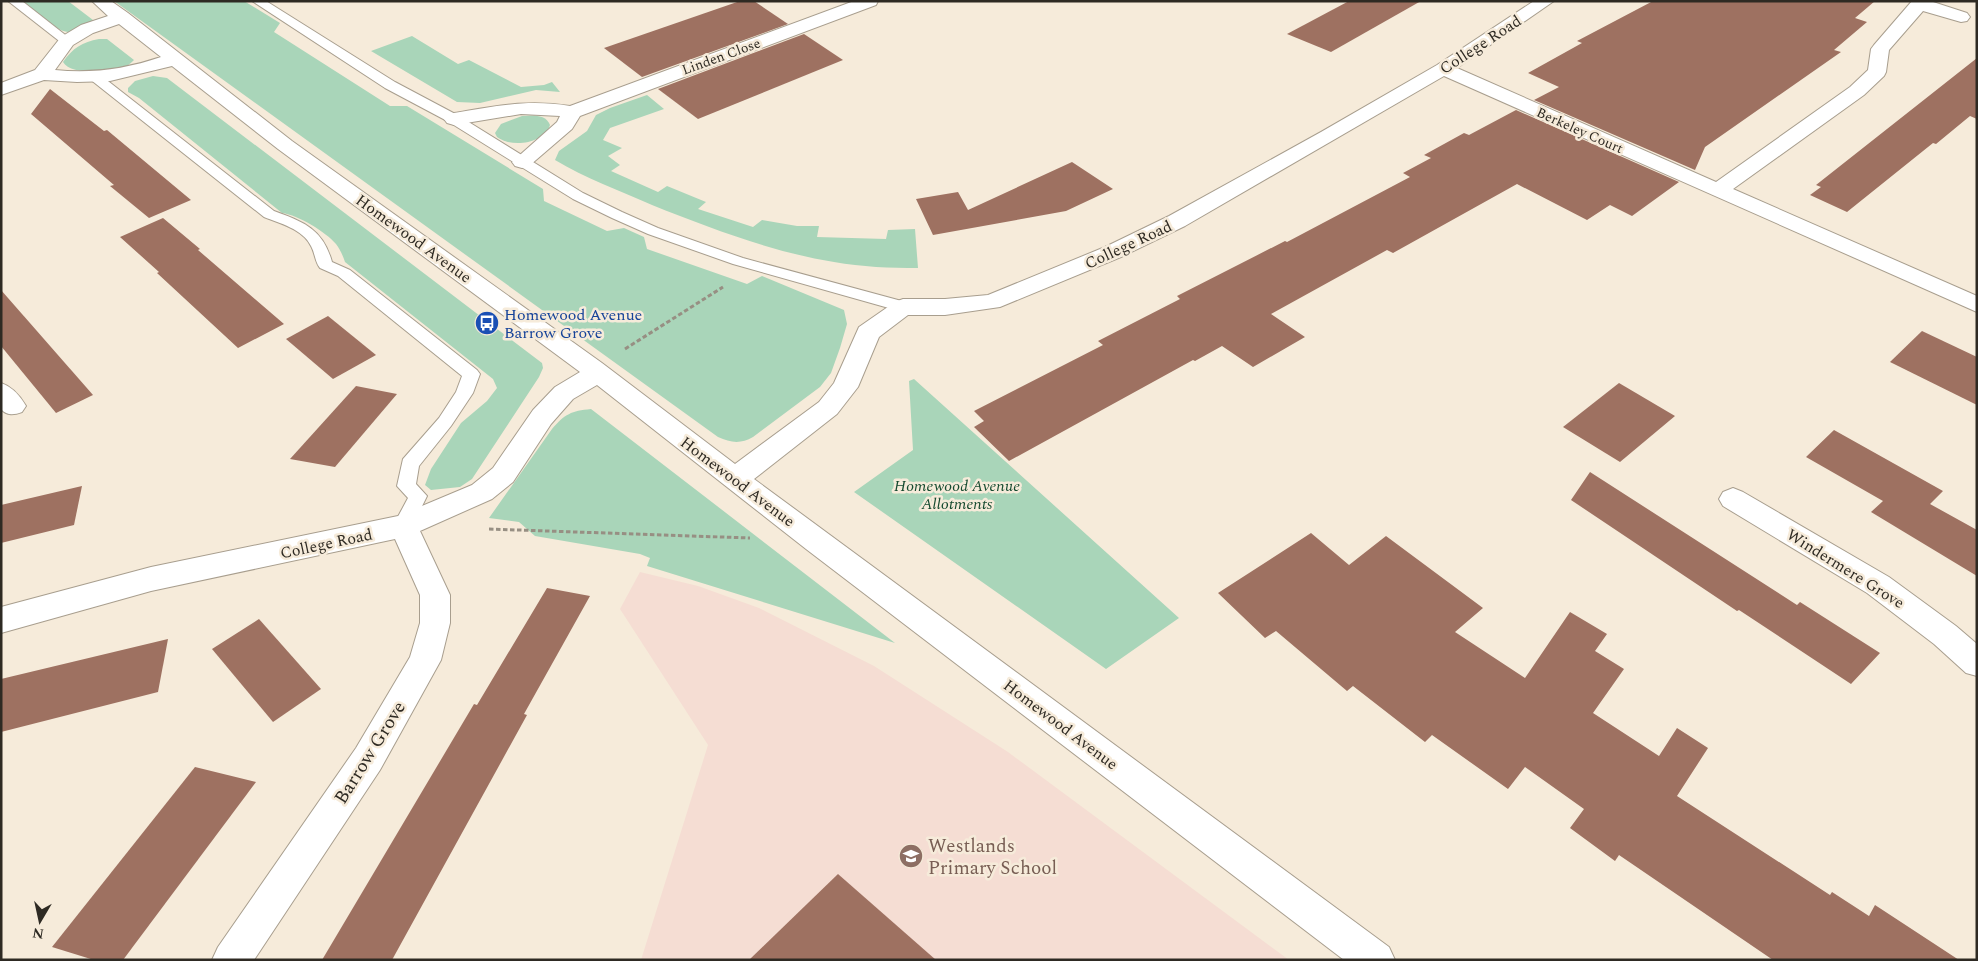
<svg xmlns="http://www.w3.org/2000/svg" width="1978" height="961" font-family="Spectral,serif">
	<style>
		.education { fill: #f5ddd3 }
		.green { fill: #a9d5b9 }
		.building { fill: #9e7161 }
		.lines { fill: none; stroke-linecap: round; stroke-linejoin: round }
		.lane-casing { stroke: #a89e8e; stroke-width: 2 }
		.street-casing { stroke: #a89e8e; stroke-width: 2 }
		.path { stroke: #978f83; stroke-width: 3; stroke-dasharray: 4.5 2.5; stroke-linecap: butt }
		.lane { fill: #fff; fill-rule: evenodd }
		.street { fill: #fff; fill-rule: evenodd }
		.labels { text-anchor: middle; stroke-width: 5; stroke-linejoin: round; paint-order: stroke }
		.far-street-label { font-size: 14px; fill: #2e2a23; stroke: #f6ebda }
		.street-label { font-size: 16px; fill: #2e2a23; stroke: #f6ebda }
		.transit-label { font-size: 16px; fill: #164399; stroke: #f6ebda; text-anchor: start }
		.park-label { font-size: 16px; font-style: italic; fill: #154a2f; stroke: #f6ebda }
		.near-street-label { font-size: 19px; fill: #2e2a23; stroke: #f6ebda }
		.near-education-label { font-size: 19px; fill: #785e54; stroke: #f6ebda; text-anchor: start }
	</style>
	<rect width="100%" height="100%" fill="#f6ebda"/>
	<path class="education" d="M640,572L698,586L759,608L874,666L1008,752L1289,960H641L708,745L620,609Z"/>
	<g class="green">
		<path d="M22,1H68L93,20L91,25C84,28 77,32 68,32C55,31 33,10 22,1Z"/>
		<path d="M114,1H244L280,23L274,32L390,106H407L543,189L544,201L607,231L624,228L644,237L647,249L747,284L762,276L844,310L847,324L840,348L831,373L820,387L753,437C741,444 731,443 718,437Z"/>
		<path d="M412,36L458,64L469,60L521,87L544,85L552,82L560,92L536,90L480,103L457,102L371,51Z"/>
		<path d="M99,39H107L134,60C130,64 125,68 120,69C107,73 70,75 63,62C73,48 82,42 99,39Z"/>
		<path d="M153,76L167,78L542,363L543,368L539,377L472,479L460,487L431,490L425,485L431,469L461,423L487,401L497,388L493,379L345,262C343,256 340,249 336,244C326,232 298,215 282,213L139,98L128,92V88L135,81Z"/>
		<path d="M647,95L664,109L610,128L603,140L622,148L608,156L620,165L611,171L658,192L667,186L706,202L698,209L753,227L762,220L797,226H819L817,237L886,239L888,230L915,229L918,268C890,268 862,267 834,262C772,252 710,228 652,205C620,191 585,178 555,160L559,151L587,131L596,115L610,108Z"/>
		<path d="M522,116C532,115 546,114 550,125C544,144 511,148 497,137L495,133L501,124Z"/>
		<path d="M914,379L1179,618L1106,669L854,492L913,450L909,381Z"/>
		<path d="M591,409L895,643L647,566L650,558L640,554L535,536L519,522L489,518L552,429C565,414 571,411 591,409Z"/>
	</g>
	<g class="building">
		<path d="M740,1H754L788,24L642,77L604,48Z"/>
		<path d="M1349,1H1421L1331,52L1287,34Z"/>
		<path d="M1653,1H1875L1855,18L1867,22L1834,50L1841,52L1705,147L1695,170L1534,100L1559,87L1528,73L1582,43L1577,41Z"/>
		<path d="M804,34L843,60L698,119L658,89Z"/>
		<path d="M1977,58V119L1970,116L1936,144L1933,143L1847,212L1810,195L1821,187L1816,185Z"/>
		<path d="M50,89L104,131L107,130L191,200L149,218L110,186L114,185L31,114Z"/>
		<path d="M1516,110L1679,182L1632,216L1610,205L1587,220L1517,184L1393,253L1387,250L1271,314L1305,337L1253,367L1222,346L1195,361L1193,360L1009,461L974,427L984,421L974,411L1103,345L1098,341L1180,299L1177,296L1285,241L1287,242L1410,177L1403,173L1431,158L1424,155L1464,133L1469,135Z"/>
		<path d="M1072,162L1113,189L1066,211L933,235L916,199L958,192L968,210Z"/>
		<path d="M163,218L200,249L198,250L284,324L238,348L157,273L159,272L120,237Z"/>
		<path d="M1,290L93,395L56,413L1,346Z"/>
		<path d="M328,316L376,355L333,379L286,339Z"/>
		<path d="M1922,331L1977,357V405L1890,362Z"/>
		<path d="M1619,383L1675,416L1620,462L1563,427Z"/>
		<path d="M356,386L397,394L335,467L290,459Z"/>
		<path d="M1834,430L1943,491L1930,504L1977,530V576L1871,512L1883,501L1806,457Z"/>
		<path d="M1590,472L1797,605L1800,602L1880,653L1851,684L1739,610L1737,611L1571,500Z"/>
		<path d="M82,486L74,525L1,543V505Z"/>
		<path d="M1311,533L1349,565L1386,536L1483,608L1455,632L1525,678L1570,612L1607,634L1595,651L1624,669L1593,713L1659,756L1677,728L1708,748L1677,796L1830,895L1832,892L1869,916L1875,905L1959,960H1773L1619,855L1615,861L1570,828L1584,809L1525,767L1508,789L1432,735L1425,742L1353,686L1347,691L1276,631L1265,638L1218,593Z"/>
		<path d="M547,588L590,596L524,714L527,715L392,960H322L474,704L477,705Z"/>
		<path d="M259,619L321,689L273,722L212,649Z"/>
		<path d="M168,639L158,692L1,732V679Z"/>
		<path d="M195,767L256,782L123,960H94L52,947Z"/>
		<path d="M838,874L936,960H749Z"/>
	</g>
	<g class="lines">
		<g class="lane-casing">
			<g id="lane">
				<path d="M8,1H22L73,41L71,44H63Z"/>
				<path d="M252,1H266L395,82L459,116L583,193L622,212L658,228L743,258L909,303L911,307L909,311L903,312L733,264L648,234L612,218L573,199L449,122L385,88Z"/>
				<path d="M95,73L99,74L274,211C304,222 323,229 332,262L350,270L477,370L480,374L473,393L451,426L419,466L416,484L427,496L410,531L403,533L396,531L393,526L408,498L397,486L403,459L439,418L456,392L462,376L338,276L320,268C315,262 315,253 311,246C303,229 279,223 264,217L91,80L89,77Z"/>
			</g>
		</g>
		<g class="street-casing">
			<g id="street">
				<path d="M92,1H111L128,13L292,141L602,363L735,464L819,402L834,383L859,327L895,302L903,299H945L988,295L1105,247L1169,216L1321,132L1437,65L1534,1H1554L1457,68L1716,182L1850,87L1868,70L1871,49L1874,45L1912,1H1930L1967,13L1970,17L1967,21L1961,22L1923,11L1889,50L1886,72L1884,76L1864,95L1733,189L1977,296V312L1444,76L1185,226L1121,257L1000,307L945,315H908L879,337L858,387L837,414L754,479L1389,947L1395,960H1344L806,549L597,385L573,399L551,424L513,482L492,499L420,531L450,595V623L441,660L380,770L254,960H212L218,947L356,748L410,657L420,623V595L395,539L151,591L1,633V607L151,567L398,516L472,485L493,468L533,410L555,387L580,372L278,149L172,66L110,81L77,82L44,80L1,95V83L35,70L61,37L81,25L108,16ZM119,24L161,57C126,69 91,74 55,70L73,45L93,33Z"/>
				<path d="M854,1H878L876,5L580,116L572,129L529,166L522,168L515,166L512,162L557,122L560,116L521,114L454,125L447,123L444,119L447,115L454,113C496,106 528,99 570,106Z"/>
				<path d="M1,383C13,387 20,396 26,406L22,412C14,415 7,416 1,409Z"/>
				<path d="M1733,488L1743,492L1889,577L1956,626L1977,644V676L1966,673L1934,644L1867,593L1723,506L1719,499L1723,492Z"/>
			</g>
		</g>
		<g class="path">
			<path d="M625,349L723,287"/>
			<path d="M489,529L750,538"/>
		</g>
		<use href="#lane" class="lane"/>
		<use href="#street" class="street"/>
	</g>
	<defs>
		<g id="bus-disc" transform="scale(1.25)"><circle r="9.5" fill="#1a4fb4" stroke="#f6ebda"/><path d="M-5-6H5V4H4V6H2V4H-2V6H-4V4H-5ZM-3.5-4V0h7V-4ZM-3.5 1.2v1.5H-2V1.2ZM2 1.2v1.5H3.5V1.2Z" fill="#fff"/></g>
		<g id="school-disc" transform="scale(1.25)"><circle r="9.5" fill="#8d6e63" stroke="#f6ebda"/><path d="M0-5L7-2L0 1L-7-2ZM-4 1L0 2.5L4 1V4Q0 6-4 4Z" fill="#fff"/></g>
	</defs>
	<g fill-rule="evenodd">
		<use href="#bus-disc" x="487" y="323"/>
		<use href="#school-disc" x="911" y="856"/>
	</g>
	<g class="labels">
		<g class="far-street-label">
			<text transform="translate(721 56) rotate(-20)" y="5">Linden Close</text>
			<text transform="translate(1580 130) rotate(24)" y="5">Berkeley Court</text>
		</g>
		<g class="street-label">
			<text transform="translate(1480 44) rotate(-33)" y="6">College Road</text>
			<text transform="translate(414 238) rotate(36)" y="6">Homewood Avenue</text>
			<text transform="translate(1128 244) rotate(-25)" y="6">College Road</text>
			<text transform="translate(738 481) rotate(37)" y="6">Homewood Avenue</text>
			<text transform="translate(326 543) rotate(-12)" y="6">College Road</text>
			<text transform="translate(1846 568) rotate(32)" y="6">Windermere Grove</text>
			<text transform="translate(1061 724) rotate(37)" y="6">Homewood Avenue</text>
		</g>
		<g class="transit-label">
			<text x="504" y="320">Homewood Avenue<tspan x="504" dy="18">Barrow Grove</tspan></text>
		</g>
		<g class="park-label">
			<text x="957" y="491">Homewood Avenue<tspan x="957" dy="18">Allotments</tspan></text>
		</g>
		<g class="near-street-label">
			<text transform="translate(369 752) rotate(-58)" y="7">Barrow Grove</text>
		</g>
		<g class="near-education-label">
			<text x="928" y="852">Westlands<tspan x="928" dy="22">Primary School</tspan></text>
		</g>
	</g>
	<rect width="1978" height="961" fill="none" stroke="#2e2a23" stroke-width="5"/>
	<g transform="translate(40 921) rotate(189)" stroke="#f6ebda" stroke-width="4" paint-order="stroke">
	<path d="M0-4L9 19L0 12L-9 19Z" fill="#2e2a23"/>
	<text y="-8" font-size="14" font-weight="bold" text-anchor="middle" fill="#2e2a23">N</text>
	</g>
</svg>
